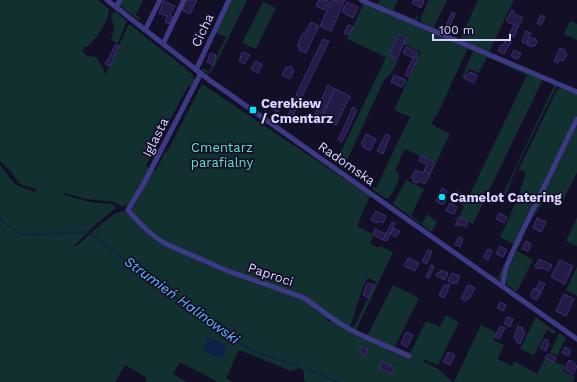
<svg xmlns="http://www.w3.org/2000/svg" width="577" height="382" font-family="'Work Sans',sans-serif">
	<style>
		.green { fill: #12302f }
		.water { fill: #0c2248 }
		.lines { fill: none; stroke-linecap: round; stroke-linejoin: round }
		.stream { stroke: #0c2248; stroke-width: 1.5 }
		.building { fill: #241b47; stroke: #3b2d73 }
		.minor { stroke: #3d3a85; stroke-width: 5 }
		.poi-dot { fill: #00e5ff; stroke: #130f26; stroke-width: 1.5 }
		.labels { text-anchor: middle; stroke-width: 3.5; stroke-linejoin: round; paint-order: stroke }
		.street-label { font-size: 13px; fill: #d9d4ff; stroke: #130f26 }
		.poi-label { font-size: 13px; font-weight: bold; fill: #d9d4ff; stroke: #130f26; text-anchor: start }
		.park-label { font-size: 13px; fill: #5fe0c0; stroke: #130f26 }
		.water-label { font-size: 14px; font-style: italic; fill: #62b6ff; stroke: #130f26 }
	</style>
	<rect width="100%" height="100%" fill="#130f26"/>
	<g class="green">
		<path d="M0,0H98L109,9C109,21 97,38 87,47H84L83,53L88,56L96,57L104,70L105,75L129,24L180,64V66L181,67L182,65L193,75V78L195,79L191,87L188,86L146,166L150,168L130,205L122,206L113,202L87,199L64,193V195L90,202L111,204L114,205L116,208L96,224L74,246H77C90,235 108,214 125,210L157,241L262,282L168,244L156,236L133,214L132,210L153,169L156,170L165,152H167L202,84L370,196L357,226L374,235L370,244L379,248L380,246L393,252L356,330L353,329V326L355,325L376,282L368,278L363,287L351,324L349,327L327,318L328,321L330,322L331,320L367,336L393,285L419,298L395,347L410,353L426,321L440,327L446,315L459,322L438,365L425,360L424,362L437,368L453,382H306L304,380V371L300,368L291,371L239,350L226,378L233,382H218L180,362L173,374L187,382H145L147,378L125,365L115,382H0V165L14,183L19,186L35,192L37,189L22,185L18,182L10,170L0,161Z"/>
		<path d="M122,0H143L136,15L141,18L139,20L119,5Z"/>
		<path d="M230,0H247L213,69L209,74L202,70L203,66V68L209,72L226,37L215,32Z"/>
		<path d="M380,0H398L393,10L414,19L419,15L417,20L416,21L377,5Z"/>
		<path d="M429,0H447L434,27L441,31V32L421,22V17Z"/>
		<path d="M478,0H514L489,52L447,35L448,34L460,39Z"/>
		<path d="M263,2L276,8L256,49L242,43Z"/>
		<path d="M362,2L468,48L437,115L431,124L450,134L436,163L405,149L395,170L399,175C399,182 393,195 387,199L373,190L372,186L376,188L410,117L394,110L421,52L403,44L406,37L399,34L389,55L397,59C398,67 389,75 384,80L344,167L343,168L323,155L324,151L337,160L386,57L347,39L363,5L362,4Z"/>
		<path d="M115,11L127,21L118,43L111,40L114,28L111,15Z"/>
		<path d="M570,21L577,24V40L564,34Z"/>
		<path d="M474,49L543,79L473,224L459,217L464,206L451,199L456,190L469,196L527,75L487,57L479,73L469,69L464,78L462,77Z"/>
		<path d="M555,84L557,85L516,169L505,197L502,196Z"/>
		<path d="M561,88L577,93V116L548,175L502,278L501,277L500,280L492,275L498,277L514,244L500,237L516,202L526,173L519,169L557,90Z"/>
		<path d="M577,125V172L561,205L546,197L540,207H539L534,216H532Z"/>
		<path d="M406,180L424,189L411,215L422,224L427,214L437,222L432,232L393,204Z"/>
		<path d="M577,218V246L566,241Z"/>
		<path d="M522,238H523L517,251L533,260L517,291L518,293L505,283L508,271Z"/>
		<path d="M577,267V296L566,290Z"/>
		<path d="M536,317L556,332L554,334L547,330L534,355L520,349Z"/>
		<path d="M481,325L496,332L493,340L504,345L498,359L512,366L514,361L537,374L545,358L565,366L563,371L575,377L573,382H454Z"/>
		<path d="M559,333L566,338L557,356L550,353Z"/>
	</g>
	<path class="water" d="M208,337L212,338L227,346L226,352L221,359L205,352L203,349Z"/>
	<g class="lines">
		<g class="stream">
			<path d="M0,219L21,235L89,232"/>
			<path d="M91,234L216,329C234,340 253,352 274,359C283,362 292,362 301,366"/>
			<path d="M306,368L338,382"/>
		</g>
	</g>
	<g class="building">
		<path d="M186,0H197L190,14L182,10Z"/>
		<path d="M319,0H327L329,2L325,10L316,6Z"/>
		<path d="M332,0H345L331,31L320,26Z"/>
		<path d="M414,0H424L421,8L412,3Z"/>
		<path d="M164,1L175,6L170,15L173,17L170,24L165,22L167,16L159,13Z"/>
		<path d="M347,2L358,7L353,18L342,12Z"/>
		<path d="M512,10L514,11L513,13L523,18L518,27L506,21Z"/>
		<path d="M452,12L455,14L448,30L445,28Z"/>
		<path d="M541,15L545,17L541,25L537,23Z"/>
		<path d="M311,22L319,26L306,53L299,50L300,47L297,46L303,33L305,34Z"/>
		<path d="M348,25L353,27L349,35L344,33Z"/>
		<path d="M514,25L518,27L514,37L509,35Z"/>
		<path d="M526,31L531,33L526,44L522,42Z"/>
		<path d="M195,32L203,36L200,42L193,39Z"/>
		<path d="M399,34L406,38L397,59L389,55Z"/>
		<path d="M531,37L536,39L535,40L537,41L535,46L533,45L532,47L527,45Z"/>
		<path d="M323,39L329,41L301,98L296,95Z"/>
		<path d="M506,39L511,42L504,54L498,51L501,45L503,46Z"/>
		<path d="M116,44L119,46L110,66L105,64Z"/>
		<path d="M406,47L418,53L417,57L414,56L413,58L403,53Z"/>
		<path d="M560,48L565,50L564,52L567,54L563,61L559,59L558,63L554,61Z"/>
		<path d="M514,50L521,53L518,59L511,56Z"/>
		<path d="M243,52L250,55L244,64L239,61L241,58L240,55Z"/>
		<path d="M211,53L216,55L213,65L207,62L209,58H208Z"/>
		<path d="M414,56L418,58L409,77L405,75Z"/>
		<path d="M255,61L262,64L258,73L251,69Z"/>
		<path d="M290,66L293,68L292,70L294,71L290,79L282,75L286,67L288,68Z"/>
		<path d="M470,72L477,75L474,83L464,78L466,75L468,76Z"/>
		<path d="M394,75L406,80L402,87L391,82Z"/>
		<path d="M328,85L335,89L318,123L312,120Z"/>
		<path d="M335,89L350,96L336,125L322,118Z"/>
		<path d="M296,98L299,100V103L290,121L286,119Z"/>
		<path d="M275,103L281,106L278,112L272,109Z"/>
		<path d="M353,107L357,110L342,142L338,140Z"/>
		<path d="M366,134L376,139L370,151L363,147L364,145L361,144Z"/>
		<path d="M386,134L390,136L383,154L377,151Z"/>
		<path d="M421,156L435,163L430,174L424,171L427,164L419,161Z"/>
		<path d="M415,170L423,173L424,171L430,174L425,184L419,181L418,183L413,182L414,179L411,178Z"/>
		<path d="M442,188L447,191L445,196L447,197L443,205L436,201Z"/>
		<path d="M450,203L457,207L454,214L446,211Z"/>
		<path d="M376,211L386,216L383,223L378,221L377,223L371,220Z"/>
		<path d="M499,213L507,217L504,223L496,219Z"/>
		<path d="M459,217L468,222L466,227L460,224L459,226L455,225Z"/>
		<path d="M537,218L546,222L541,232L533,228Z"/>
		<path d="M392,222L395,223L387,241L383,240Z"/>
		<path d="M394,228L400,231L396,237L391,234Z"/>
		<path d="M375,229L386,234L383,240L374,235L375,234L373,233Z"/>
		<path d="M459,237L463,239L460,247L455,245Z"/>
		<path d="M526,241L531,244L528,251L522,249Z"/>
		<path d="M500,246L507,250L503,257L496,254Z"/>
		<path d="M488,249L492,251L488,260L483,257Z"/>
		<path d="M428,250L432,251L427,264L422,262Z"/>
		<path d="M408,258L419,263L415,271L404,266Z"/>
		<path d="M539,259L552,265L549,271L540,267L539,269L535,267Z"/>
		<path d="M560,260L573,266L565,284L551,277Z"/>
		<path d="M431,265L434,266L429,278L426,277Z"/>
		<path d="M441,270L448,273L445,280L436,276L438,272L440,273Z"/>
		<path d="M452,273L460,276L457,283L455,282L454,284L448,281Z"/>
		<path d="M540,281L545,284L541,292L536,289Z"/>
		<path d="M367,283L374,285L368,298L363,295Z"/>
		<path d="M448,284L450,285L444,298L439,295L444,285L447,287Z"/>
		<path d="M468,285L475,288L469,299L468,298L466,301L461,299Z"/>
		<path d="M534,288L541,292L537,300L532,298L531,294Z"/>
		<path d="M564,294L574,299L566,316L556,311Z"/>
		<path d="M500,302L506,305L503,311L497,308Z"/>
		<path d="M507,317L513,319L510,327L504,324Z"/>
		<path d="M500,326L505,328L499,339L495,337Z"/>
		<path d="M518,326L523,328L522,331L525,332L520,344L516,342L517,339L514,338Z"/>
		<path d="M406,332L413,335L407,347L401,344Z"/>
		<path d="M545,339L549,341L547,343L549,344L546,351L540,348Z"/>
		<path d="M362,346L368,350L365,356L359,352Z"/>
		<path d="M565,347L571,350L569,356L562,353Z"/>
		<path d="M448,352L455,355L450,365L443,362Z"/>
		<path d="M548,354L556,358L554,362L545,358Z"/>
		<path d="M569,360L575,363L574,365L577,366L573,375L565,369Z"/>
		<path d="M382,361L394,368L391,374L379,368Z"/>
	</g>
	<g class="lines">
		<g class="minor">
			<path d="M107,0L208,79L577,339"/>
			<path d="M361,0L577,92"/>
			<path d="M116,7L120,0"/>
			<path d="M145,30L160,0"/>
			<path d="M163,44L184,0"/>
			<path d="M196,70L229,0"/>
			<path d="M201,73L144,183L128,210C139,223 151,236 166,244L228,271L302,297C313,303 321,311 332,318C355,335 383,344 409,356"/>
			<path d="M502,286L506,268L513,251L577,119"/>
		</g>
	</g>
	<g class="poi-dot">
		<rect x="249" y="106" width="8" height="8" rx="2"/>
		<circle cx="442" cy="197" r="4"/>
	</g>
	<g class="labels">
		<g class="street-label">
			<text transform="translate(202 30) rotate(-65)" y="5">Cicha</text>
			<text transform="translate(155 137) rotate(-63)" y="5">Iglasta</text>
			<text transform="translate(347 163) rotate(35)" y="5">Radomska</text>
			<text transform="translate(271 274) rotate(19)" y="5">Paproci</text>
		</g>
		<g class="poi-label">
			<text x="261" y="108">Cerekiew<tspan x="261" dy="15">/ Cmentarz</tspan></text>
			<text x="450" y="202">Camelot Catering</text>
		</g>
		<g class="park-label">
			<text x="222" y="152">Cmentarz<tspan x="222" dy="15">parafialny</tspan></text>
		</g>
		<g class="water-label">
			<text transform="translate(182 300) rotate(36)" y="5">Strumień Halinowski</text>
		</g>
	</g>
	<path d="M433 34v6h77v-6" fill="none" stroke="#d9d4ff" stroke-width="2"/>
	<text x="439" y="34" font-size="12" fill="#d9d4ff" stroke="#130f26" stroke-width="3" paint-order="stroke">100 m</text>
</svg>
